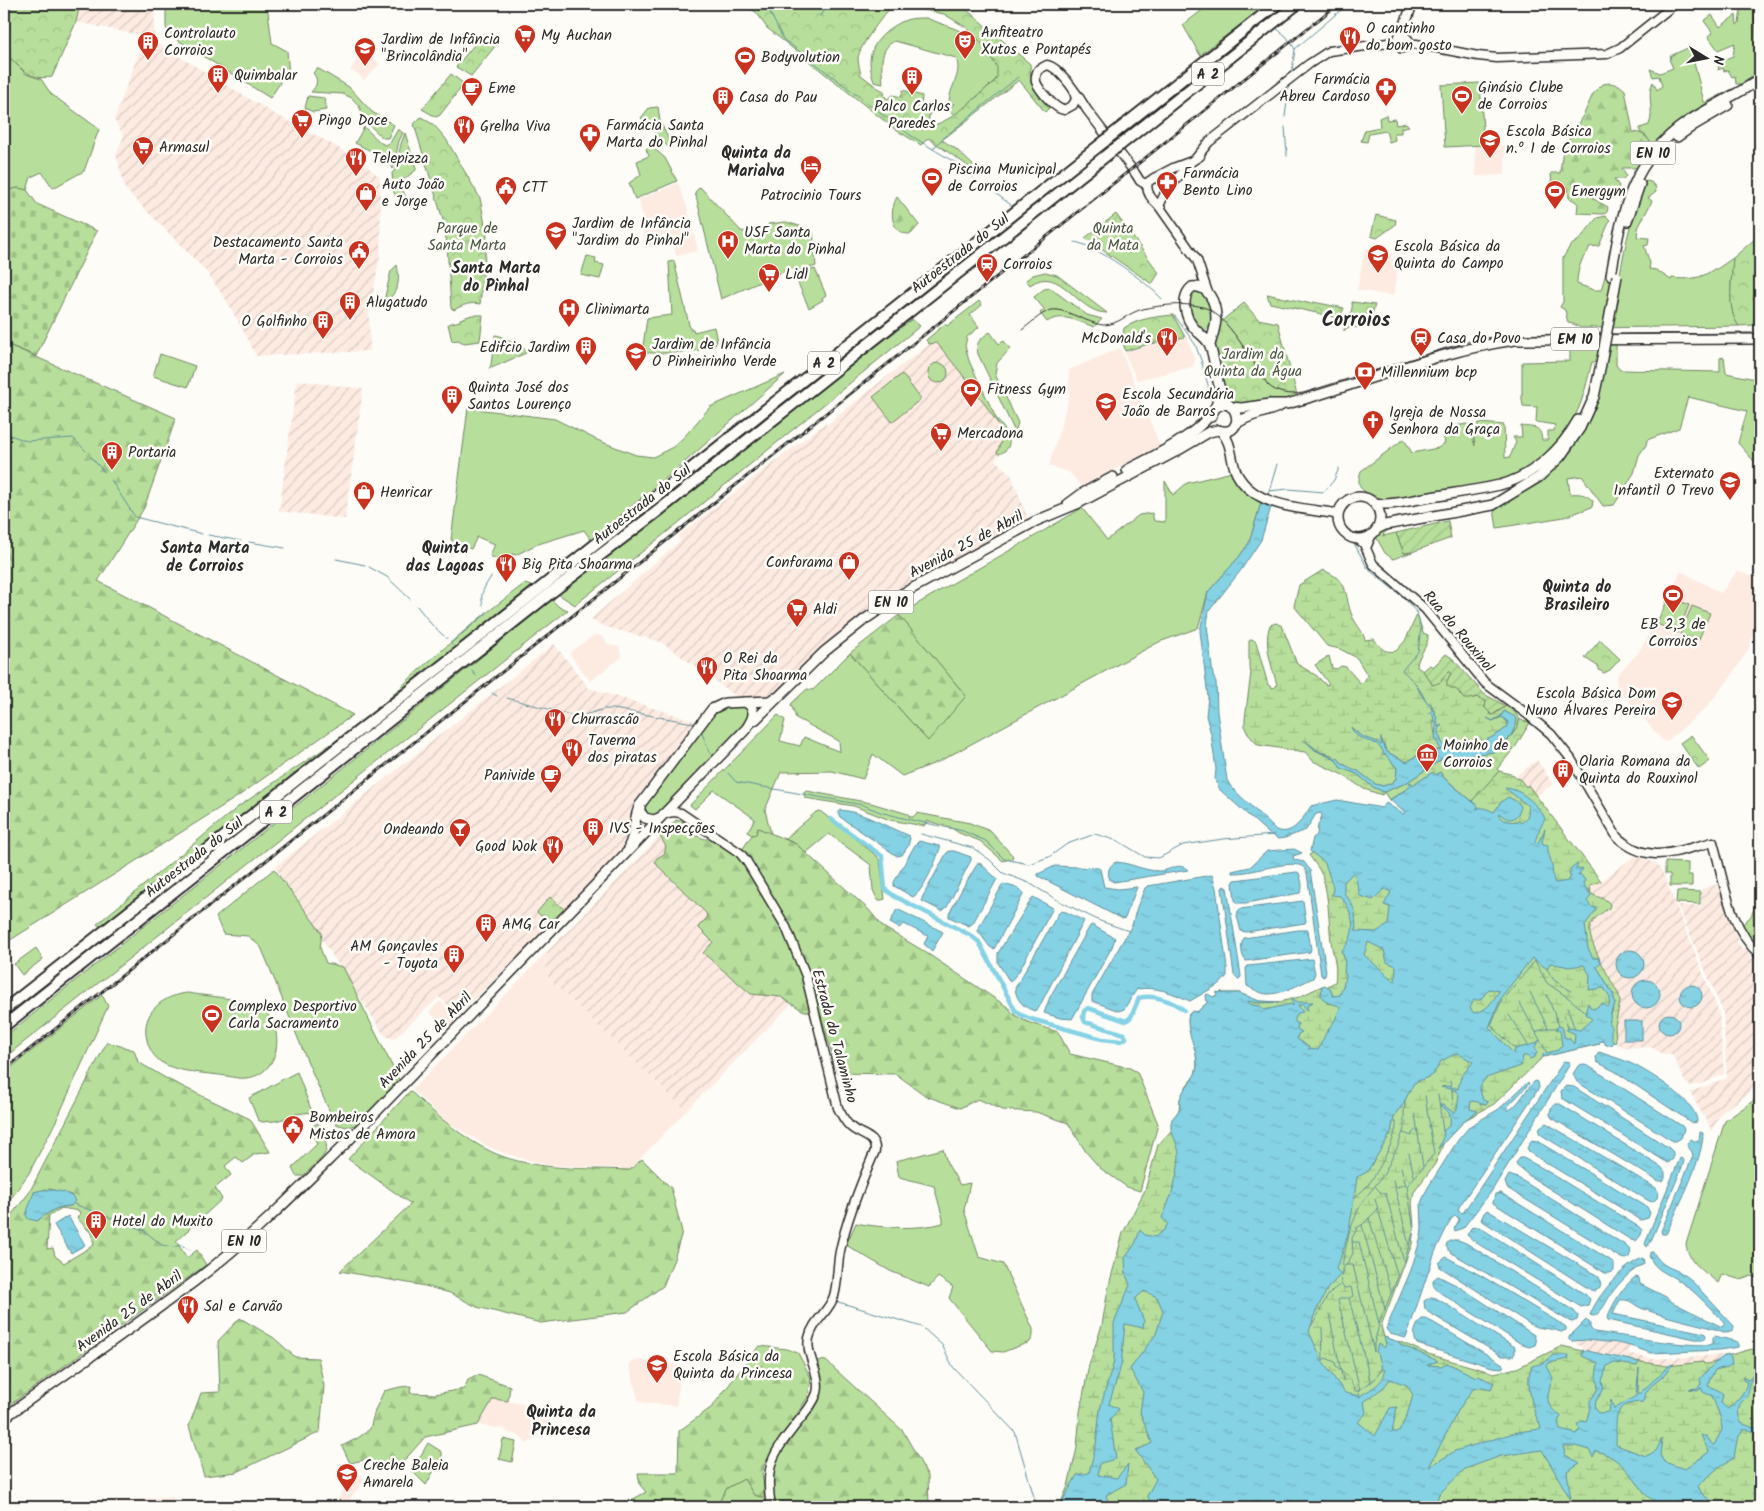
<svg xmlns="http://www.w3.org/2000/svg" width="1764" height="1511" font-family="Kalam,sans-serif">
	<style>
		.built { fill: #fdebe2 }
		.industrial { fill: url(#industrial-furrows) }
		.grass { fill: #b7df9b; stroke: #718563 }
		.forest { fill: url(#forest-firs); stroke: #718563; fill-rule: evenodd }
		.wetland { fill: url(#wetland-marsh); stroke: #718563 }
		.cemetery { fill: url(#cemetery-stones); stroke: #718563 }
		.park { fill: url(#park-crowns); stroke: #718563 }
		.garden { fill: url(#garden-furrows); stroke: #718563 }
		.water { fill: url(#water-ripples); stroke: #618f9a; fill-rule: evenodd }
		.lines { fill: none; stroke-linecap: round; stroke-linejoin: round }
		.stream { stroke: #618f9a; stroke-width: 1 }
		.canal { stroke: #85d2e4; stroke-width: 4.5 }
		.secondary-casing { stroke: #2b2b2b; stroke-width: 11 }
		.primary-casing { stroke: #2b2b2b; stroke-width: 12 }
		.highway-casing { stroke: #2b2b2b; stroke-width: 14 }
		.secondary { stroke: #fdfcf7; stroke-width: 8 }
		.primary { stroke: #fdfcf7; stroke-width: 9 }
		.highway { stroke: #fdfcf7; stroke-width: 10 }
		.tram { stroke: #2b2b2b; stroke-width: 1 }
		.rail-casing { stroke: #2b2b2b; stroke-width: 3 }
		.rail { stroke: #fdfcf7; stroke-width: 1; stroke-dasharray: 4; stroke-linecap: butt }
		.primary-bridge-casing { stroke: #2b2b2b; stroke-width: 12; stroke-linecap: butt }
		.highway-bridge-casing { stroke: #2b2b2b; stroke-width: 14; stroke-linecap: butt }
		.primary-bridge { stroke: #fdfcf7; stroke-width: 9 }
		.highway-bridge { stroke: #fdfcf7; stroke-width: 10 }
		.labels { text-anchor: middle; stroke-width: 5; stroke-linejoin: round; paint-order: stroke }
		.shield { fill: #fdfcf7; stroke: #6a6a68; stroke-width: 1 }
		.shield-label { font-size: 14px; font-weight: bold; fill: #2b2b2b }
		.poi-label { font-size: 15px; fill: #2b2b2b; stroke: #fdfcf7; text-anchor: start }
		.park-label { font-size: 15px; fill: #4e5847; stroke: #fdfcf7 }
		.street-label { font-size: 15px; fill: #2b2b2b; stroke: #fdfcf7 }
		.neighbourhood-label { font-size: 16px; font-weight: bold; fill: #2b2b2b; stroke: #fdfcf7 }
		.district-label { font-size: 20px; font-weight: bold; fill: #2b2b2b; stroke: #fdfcf7 }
	</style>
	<defs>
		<pattern id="industrial-furrows" width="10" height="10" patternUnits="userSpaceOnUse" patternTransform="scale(1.25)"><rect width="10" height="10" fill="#fdebe2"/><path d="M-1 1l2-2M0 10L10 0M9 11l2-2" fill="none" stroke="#d9cac2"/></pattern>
		<pattern id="forest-firs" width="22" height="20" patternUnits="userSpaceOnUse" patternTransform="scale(1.25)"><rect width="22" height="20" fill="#b7df9b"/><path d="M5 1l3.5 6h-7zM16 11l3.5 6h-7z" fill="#9ec086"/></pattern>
		<pattern id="wetland-marsh" width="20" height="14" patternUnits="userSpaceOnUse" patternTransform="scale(1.25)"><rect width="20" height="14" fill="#b7df9b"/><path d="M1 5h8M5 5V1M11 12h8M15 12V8" fill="none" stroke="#9ec086"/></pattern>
		<pattern id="cemetery-stones" width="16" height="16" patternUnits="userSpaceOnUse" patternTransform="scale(1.25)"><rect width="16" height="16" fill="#b7df9b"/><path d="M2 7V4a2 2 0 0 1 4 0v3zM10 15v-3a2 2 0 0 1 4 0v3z" fill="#9ec086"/></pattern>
		<pattern id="park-crowns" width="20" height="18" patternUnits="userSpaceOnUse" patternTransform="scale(1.25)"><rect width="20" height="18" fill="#b7df9b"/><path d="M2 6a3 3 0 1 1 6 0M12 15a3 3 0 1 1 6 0" fill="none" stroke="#9ec086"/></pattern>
		<pattern id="garden-furrows" width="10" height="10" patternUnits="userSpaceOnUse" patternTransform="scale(1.25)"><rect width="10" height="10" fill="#b7df9b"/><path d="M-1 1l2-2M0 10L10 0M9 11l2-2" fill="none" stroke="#9ec086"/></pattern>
		<pattern id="water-ripples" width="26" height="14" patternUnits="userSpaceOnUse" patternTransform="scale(1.25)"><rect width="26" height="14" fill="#85d2e4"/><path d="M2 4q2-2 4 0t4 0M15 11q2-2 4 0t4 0" fill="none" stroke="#73b4c4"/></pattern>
	</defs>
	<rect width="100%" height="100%" fill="#fdfcf7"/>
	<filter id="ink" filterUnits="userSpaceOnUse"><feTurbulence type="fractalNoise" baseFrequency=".02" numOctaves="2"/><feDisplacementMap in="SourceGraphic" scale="10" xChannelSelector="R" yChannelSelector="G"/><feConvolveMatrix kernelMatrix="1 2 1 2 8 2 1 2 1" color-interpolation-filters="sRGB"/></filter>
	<g filter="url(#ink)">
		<g class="built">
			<path d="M360,53L373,57L380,64L364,80L357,73L350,71Z"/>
			<path d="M1505,145V175L1476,176L1475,146Z"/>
			<path d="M678,183L687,207L698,251L676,256L673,242L644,248L643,228L644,227L639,199Z"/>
			<path d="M1365,249L1392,254L1391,258L1399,260L1393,296L1357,290Z"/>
			<path d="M1187,337L1195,362L1192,367L1137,380L1124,352Z"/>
			<path d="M1120,348L1160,446L1082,487L1069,472L1049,466L1069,397V370Z"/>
			<path d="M1681,571L1721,593L1737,571L1760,579V611L1749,648L1731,677L1705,709L1666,742L1662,740L1617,687L1616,682L1618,674L1638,653L1655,625Z"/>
			<path d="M594,635L602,636L609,645L619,647L622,657L590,681L569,653Z"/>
			<path d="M547,952L545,963L547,975L550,980L686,1111L630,1169L548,1165L506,1154L487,1146L448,1123L412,1090Z"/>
			<path d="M440,1001L459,1019L448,1031L429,1012Z"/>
			<path d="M639,1360L682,1366L676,1406L639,1402L629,1366L631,1362Z"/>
			<path d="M493,1399L549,1408L548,1425L540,1435L527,1444L518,1435L508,1433L505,1429L478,1425Z"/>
			<path d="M353,1472H357L365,1480L351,1497L348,1507L336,1506L348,1474Z"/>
			<path d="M164,1497H173L176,1507H101L105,1502Z"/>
		</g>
		<g class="industrial">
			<path d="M80,4H155L154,37L145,36L273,113L330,143L359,160L380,177L381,251L369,314L370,351L256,356L249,341L226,300L205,270L125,189L116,155L124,136L114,120L145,36L76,22Z"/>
			<path d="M931,343H937L978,394L1004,434L998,453L999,454L995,460L1011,475L1029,521L876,608L773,695L766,698H742L736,696L661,642L603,626L591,619L681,540L678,536L825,423L827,425L881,381Z"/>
			<path d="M297,380L363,389L345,519L279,511Z"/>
			<path d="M554,644L589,688L698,722L636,805L627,843L540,935L458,1015L439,997L394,1039L384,1035L275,867Z"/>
			<path d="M1537,760L1553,784L1536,796L1528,786L1526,787L1519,778L1517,779L1516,778L1517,775Z"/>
			<path d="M676,820L796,999L686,1111L550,980L547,975L545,963L547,952Z"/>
			<path d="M1635,856L1656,863L1662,871L1719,1013L1724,1074L1704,1083L1691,1086L1686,1084L1672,1054H1663L1650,1047L1626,1048L1617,1044L1615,1020L1620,1002L1619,995L1595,949L1590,928L1593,922L1609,908L1606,900L1591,894L1589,889L1590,885L1601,881Z"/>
			<path d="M1717,884L1739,945L1760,962V1085L1721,1113L1712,1131L1690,1092L1727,1078L1723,1012L1678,906H1701V889Z"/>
			<path d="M1577,1340L1606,1342L1630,1346L1628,1353L1653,1359L1722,1355L1723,1358L1710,1364H1703V1362L1667,1366L1604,1356L1583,1350L1582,1346L1576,1345Z"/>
		</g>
		<g class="grass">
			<path d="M166,4H267L272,43L287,51L289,77L279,76L280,83L270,98L168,34L166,27Z"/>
			<path d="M1210,4H1251L1258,12L1200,55L1183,25Z"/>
			<path d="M1744,4H1754L1758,61L1755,75L1741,84H1736L1735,76L1732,77L1728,70L1724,71L1723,68L1718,70L1720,61L1733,56L1735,43L1718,50L1708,36L1713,33L1704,21L1712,15L1720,27L1736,15L1737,25L1739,23L1741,10L1745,9Z"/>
			<path d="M926,18L961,31L970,43L971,38L978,36L1000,68V76L955,116L950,111L949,108L954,104L949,103C949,87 963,75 956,58L895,41C878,48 882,69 883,84L874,82C871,73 868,60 872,51C877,37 893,25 906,20C912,18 920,18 926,18Z"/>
			<path d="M1690,47L1704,102H1707L1732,89H1737L1694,112L1672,128L1653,146L1646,136L1640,132V128L1649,125C1655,111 1646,95 1653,82L1657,90L1662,86L1659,76L1653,77L1650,69L1660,73L1673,68L1669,59L1671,58L1670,56Z"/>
			<path d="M4,52L26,74L41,79L51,94L99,129L84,171L53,188L42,172L31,177L27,190L18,188L4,191Z"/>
			<path d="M317,68L349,87L372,112L394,125L388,138H383L366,122L359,106L352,98L343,94L311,92C317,86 319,80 313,73Z"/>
			<path d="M1480,83L1484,145L1445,147L1441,85Z"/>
			<path d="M308,96L324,98L326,110L313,112L305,108Z"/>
			<path d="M658,107L660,121L672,147L670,149L641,118L649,108Z"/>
			<path d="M1386,115L1387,120L1395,119L1396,125L1406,123L1409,126L1401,128V133H1394L1395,140L1389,142L1386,131L1369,134L1367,142L1361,141L1365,130L1380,127L1379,118Z"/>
			<path d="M364,127L381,143L385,145L390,143L398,129L403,133L399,141L393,169L391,164L387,161L385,163L371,151L355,143Z"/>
			<path d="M405,133L416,168V170L402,181L400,185L407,199L401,203L394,193L392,173L395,170L401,144Z"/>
			<path d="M651,146L665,158L677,181L635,199L629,183L641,175L637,161L649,156L646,149Z"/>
			<path d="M1646,181L1651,182L1653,185H1655L1656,192L1648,198L1652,201L1638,228L1637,237L1649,238L1648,245L1644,246L1650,263L1649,269L1656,270L1671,280L1672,278C1688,280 1701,279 1714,269H1717L1733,258C1732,278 1726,310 1739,326L1581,328L1573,324L1568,323L1565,310L1560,307L1563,302V258L1570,246L1579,240L1597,218L1606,216L1610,220L1599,246L1589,247C1589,252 1586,253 1583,258C1579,266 1577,275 1577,284L1594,290H1601L1606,273L1620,274C1626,242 1632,211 1646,181Z"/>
			<path d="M700,187L741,231L765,235L770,230L768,224L786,222L813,230L816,266L796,272L794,268H792L721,299L695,192Z"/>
			<path d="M587,256L596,258L595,263L604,265L600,279L581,275Z"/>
			<path d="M674,261L690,329H693L694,332L714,327L717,341L714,346C692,354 666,353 642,353L647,318L672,315L669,262Z"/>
			<path d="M397,265C400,280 399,289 388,300L384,301L391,271Z"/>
			<path d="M815,269L826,295L822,298L823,300L809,308L794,274Z"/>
			<path d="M1045,272L1057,275L1107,313C1076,313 1061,263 1030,285L1026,280L1033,275Z"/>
			<path d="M1050,288L1087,315L1102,319L1094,327C1080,322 1062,312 1047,322L1040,313L1044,309L1034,297L1044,289Z"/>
			<path d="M1198,290C1207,294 1218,313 1212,324C1210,326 1208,328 1205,330L1197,327L1188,310V295L1192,291Z"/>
			<path d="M979,301L982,305L970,315L979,327L967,337L965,346L969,361L997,420C1006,430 1018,447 999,454L997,453L1004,433L978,394L937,343L929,344L926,340L945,324L947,326Z"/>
			<path d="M912,319L920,326L677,524L575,605L558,594C677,504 792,409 912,319Z"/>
			<path d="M990,332L999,344L1004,341L1010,349L997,363L995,374L1018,423L1015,432L978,354C975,342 980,339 990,332Z"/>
			<path d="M1579,344H1616V365L1620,370L1720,372V358L1724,357L1726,373L1760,380V468L1738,443L1747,411L1688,397L1679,428L1647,440L1646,445L1639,455L1634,473L1614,505L1603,506L1582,476L1568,478L1570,494C1580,493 1586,494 1593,501L1592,507L1564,517L1497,528L1494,510C1514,498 1536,486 1554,470C1585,443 1596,402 1604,364L1592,362C1587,380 1584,399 1575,416C1559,447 1529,472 1495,482C1478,486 1459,487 1442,490C1423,493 1405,497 1386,499C1380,499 1376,496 1370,494C1358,489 1357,484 1361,471L1404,439L1412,453L1438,448L1445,443L1444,439L1441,436L1455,437L1446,427L1468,424L1475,446L1473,431L1479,423L1504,425L1505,458L1510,457L1516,442L1513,437H1522L1521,426C1535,428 1540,425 1542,440H1548V431H1554L1555,425L1536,422L1537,407L1523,406L1522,399V362L1570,361V348L1578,346Z"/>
			<path d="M160,354L195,366L188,387L153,376Z"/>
			<circle cx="938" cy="373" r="10"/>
			<path d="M785,374L678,468L591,540L584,530L535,545L516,555L512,554L507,556L503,562L490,556L495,544L477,537L471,549L451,540L468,408L555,419L597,440L636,455L653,457L673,447L685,436L710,407Z"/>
			<path d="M902,374L921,399L892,422L873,397Z"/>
			<path d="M1232,472L1242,488L1261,503L1249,543L1239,557L1208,592L1198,628L1159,642L938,762L902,776L873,754L863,779L832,771L781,772L765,810L771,834L758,828L756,835H752L747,832L755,819L714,790L695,809L690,805L778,715L785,720L780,741L800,746L804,737L840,752L839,741L796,718L791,704L807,689L813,690L850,653L927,740L966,696L899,615C959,578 1022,545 1082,508L1107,540L1139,515L1152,513L1154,521L1165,522V481L1173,495L1187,483Z"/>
			<path d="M1391,527L1392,528L1384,533L1383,536L1396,533L1404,553L1412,552L1393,559L1385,553L1376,537L1386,528Z"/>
			<path d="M524,584L532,586L378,709L420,669L476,621Z"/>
			<path d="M1669,596L1689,605L1678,633L1657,624Z"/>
			<path d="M552,600L559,607L568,610L4,1058V1037L351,762Z"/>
			<path d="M1692,606L1710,613L1698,641L1680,634Z"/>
			<path d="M742,706L748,709L750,714L749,720L658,813L653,815L648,814L645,807L646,804L714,715L723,709Z"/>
			<path d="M346,734L101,928L97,924L238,807Z"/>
			<path d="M807,791L871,803L908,814L910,817H913L917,813L970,823L990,831L1013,856L1012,858L1003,861L980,841L959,833L950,827L927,821L924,826L890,820L854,806L805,798L804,792Z"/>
			<path d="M820,811L877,856L880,861L885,899L878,901L873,890L871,865L829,834L806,853L796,844L785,839L816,812Z"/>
			<path d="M1665,862L1688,863V875H1692V886H1670V874H1665Z"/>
			<path d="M274,869L322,933L320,948L326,963L343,967L399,1080L356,1125L346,1127L336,1124C307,1066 286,1006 261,947L248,936L223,934L216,917Z"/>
			<path d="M1677,891L1700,892V904L1676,903Z"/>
			<path d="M36,948L43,959L22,975L14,964Z"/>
			<path d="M188,993C205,996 245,999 258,1006C287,1023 282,1075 246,1078C240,1079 233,1077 227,1076C208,1073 177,1073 161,1062C154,1057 149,1049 147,1040C140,1013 163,995 188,993Z"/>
			<path d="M102,995L108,1006L57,1119L29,1173L4,1208V1073Z"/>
			<path d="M297,1072L312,1112L296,1114L291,1117L275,1121L262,1122L258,1120L249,1098C266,1090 280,1080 297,1072Z"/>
			<path d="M1760,1096V1279L1751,1276L1741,1280L1722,1274L1718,1283C1705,1272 1688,1262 1686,1244L1725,1121Z"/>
			<path d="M318,1123C334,1154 326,1153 303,1176H296L292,1168L317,1144L312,1131L314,1125Z"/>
			<path d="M943,1149L947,1163L960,1185L970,1183L964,1210L979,1257L1003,1264L1033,1329V1336L1030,1342L1003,1352L992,1351L949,1298L953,1287L938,1277L929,1287L890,1271L846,1245L856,1223C879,1228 920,1230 943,1223V1219L934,1186L899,1177L896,1161Z"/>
			<path d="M503,1439L516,1442L512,1462L499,1459Z"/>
			<path d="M428,1443L442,1452V1456L426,1485L412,1471Z"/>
			<path d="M744,1479L754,1495L766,1498L767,1507H716L727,1488Z"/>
		</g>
		<g class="forest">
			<path d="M1610,83L1619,85L1625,90L1633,132C1644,133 1647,137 1653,146L1637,168H1622L1626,176L1623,179H1614L1619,186L1616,194L1609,196L1593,195L1592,198L1608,207L1607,212L1604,214L1577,213L1578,204L1575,201L1569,198L1568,187L1552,188L1551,173H1560L1563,149L1574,130L1584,114L1593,94L1603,84Z"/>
			<path d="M897,197L919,225L911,234C890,235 889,211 897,197Z"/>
			<path d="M4,343L176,418L144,508L98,581L353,715L237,797L4,944L5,898H4Z"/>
			<path d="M899,615L966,696L928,741L850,653Z"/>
			<path d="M676,820L684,822L686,828L694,835L705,839L713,838L742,850L752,835L756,834L758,828L796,844L869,910L883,927L922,950L1009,1008C1015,1021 1044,1027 1058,1032L1070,1054L1130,1068L1137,1072L1158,1124L1140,1191L1127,1187L1100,1168L1086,1152L1068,1123L1036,1112L1003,1110L978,1099L960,1108L926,1096L896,1074L838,1073L821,1016L802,1010L781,997L751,994L703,953L713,942L698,927L707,918L706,913L657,865L655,861L657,858L664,854L666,847L660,836Z"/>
			<path d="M107,1042L134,1050L138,1062L169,1080L250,1119L270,1152L255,1154L243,1163L236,1157L225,1166L231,1175L215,1188L222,1199L176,1241L187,1258L197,1250L206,1265L4,1409V1224L29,1193ZM50,1189L71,1195V1206C56,1206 48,1213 37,1221L34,1192ZM62,1208L79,1211L80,1214L77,1218L92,1234L94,1245L64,1263L55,1256L53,1248L47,1249L49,1215Z"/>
			<path d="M410,1091C435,1114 463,1139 494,1153C535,1171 586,1168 630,1170L642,1159L671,1188L682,1232L674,1259L663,1286L627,1312L541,1323L477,1307L450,1293L425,1286L340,1271L411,1204L348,1159Z"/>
			<path d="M240,1318L274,1338L295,1357L318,1358L324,1386L320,1432L237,1472L204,1476L189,1426L201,1393L220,1392L218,1341Z"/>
			<path d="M759,1346L787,1349L798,1353L811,1378L808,1397L764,1465L762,1474L766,1498L754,1495L744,1479L727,1488L716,1507H619L646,1492L640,1485L638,1473H678L679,1431L712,1407Z"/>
			<path d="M819,1360L826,1361L903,1431L928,1476L929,1507H773L770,1486L775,1459L820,1396Z"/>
			<path d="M478,1375L510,1386L508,1401L493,1399L478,1425L425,1437L401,1464L381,1466L364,1460L350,1463L342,1446L358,1438L370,1429L375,1410L384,1391L400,1387L411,1386L410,1393L435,1394L464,1389L468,1380Z"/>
		</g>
		<g class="wetland">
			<path d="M1323,570C1350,582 1343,589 1351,613C1354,623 1363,630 1365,640L1374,639C1382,649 1383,653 1396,651L1405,641L1417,615L1423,633L1428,635C1429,647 1417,655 1417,667L1423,671L1433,685L1448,671L1451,673L1447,681L1453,688L1458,690L1461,696L1472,698L1480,697L1486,701L1485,708L1495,714L1506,706C1530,720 1517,729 1504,746L1513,732L1517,720L1504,711L1501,716L1494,720L1502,717L1508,722V726C1491,743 1468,745 1445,749C1443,745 1439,739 1438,734C1435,721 1440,714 1428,704C1437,712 1432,725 1435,734C1437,739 1440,744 1442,749L1420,754L1407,762L1387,752L1384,747V743L1382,745C1370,741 1361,737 1352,728C1361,743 1364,737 1376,743C1382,747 1391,762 1397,768L1396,779L1390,784L1383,786L1375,784L1358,771L1349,768L1332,755L1320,752L1309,744L1315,750L1336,760L1341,768L1357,774L1373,787L1384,792L1382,795L1364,789L1343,775L1313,761L1305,752L1258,745L1248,734L1245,728V719L1251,673L1249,666V641L1252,639L1256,642L1268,685L1271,687L1274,688L1277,685C1272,666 1263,644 1270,625L1276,623L1282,626L1297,664L1317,676L1326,685L1329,684L1315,665L1329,656L1332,668L1337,669L1341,666L1346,667L1360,683L1364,682L1367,675L1357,658L1340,649L1327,646L1294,606L1299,585Z"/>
			<path d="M1499,771L1514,775L1517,779L1519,778L1526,787L1528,785L1601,881L1590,885L1591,894L1606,900L1610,904L1609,908C1602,913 1592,919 1590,928C1587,940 1612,982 1619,995L1620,1002L1615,1026L1616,1042L1606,1045L1603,1041H1600L1599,1044L1543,1057L1494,1104L1465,1120L1444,1142L1435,1164L1414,1192L1412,1202L1414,1228L1412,1244L1381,1326L1384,1337L1393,1340L1388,1344L1391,1351L1386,1353L1383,1360L1385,1367L1391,1375L1402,1378L1416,1386L1421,1385C1437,1400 1437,1406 1434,1427C1430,1458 1409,1482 1380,1492C1368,1496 1357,1498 1349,1507H1318C1311,1476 1305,1446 1294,1416L1292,1414L1289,1399L1291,1291C1286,1305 1290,1319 1288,1334C1286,1352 1279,1405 1293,1418C1300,1438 1309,1461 1307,1482L1300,1467L1282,1440L1272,1405L1267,1369L1264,1340L1271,1306L1278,1255L1292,1197L1331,1122L1377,1067L1379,1069L1397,1055L1454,1021L1465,1006L1470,993L1471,974L1477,961L1498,939L1513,931L1527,918L1533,916H1543L1557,924L1565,938L1596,973L1608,994H1610L1612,998L1610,1006L1606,1009L1603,1006H1599L1595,1011L1597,1015L1610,1017L1615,1004L1613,994L1597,967L1600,962L1599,958H1590L1584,951H1581L1575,945L1572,932L1564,918C1554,915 1546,912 1536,910L1537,904L1540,901L1558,900L1579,889L1586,894L1589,893V890H1586L1581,886L1568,891L1556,898C1548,897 1539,895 1534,903C1533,906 1533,909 1531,911C1526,917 1506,928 1499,930L1500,910L1496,893L1461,824L1448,804L1430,782L1432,777L1430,774L1433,772L1435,775L1440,772L1443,777L1471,801Z"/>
			<path d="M1322,847L1395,891L1422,955L1384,1000L1333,996L1330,989L1326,987L1335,982C1337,969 1335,960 1332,948C1328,924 1330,898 1322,875C1319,868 1313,861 1309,855Z"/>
			<path d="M1322,986L1321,995L1327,1003H1347V1078L1213,997L1217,995V992L1220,993L1221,991L1223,993H1239L1259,1001L1280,1002L1299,997Z"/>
			<path d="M1207,1003L1282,1507H1059L1063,1502L1062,1500L1068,1486L1077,1448L1080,1412L1089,1365L1102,1325L1108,1289L1123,1233L1145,1190L1158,1145L1171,1131L1172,1120L1179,1110L1180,1099L1187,1085L1195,1075L1197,1065L1196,1054L1188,1019L1189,1014L1193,1011L1197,1012Z"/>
			<path d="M1398,1341L1428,1354L1494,1373L1517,1368L1562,1346L1604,1356L1667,1366L1703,1362L1704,1364C1711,1364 1721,1361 1725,1355H1730L1752,1349L1760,1353V1507H1358L1434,1450Z"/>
		</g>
		<path class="cemetery" d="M18,188L27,190L37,204L97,231L36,356L4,343V191Z"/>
		<g class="park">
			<path d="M4,4H80L76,22L52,77C27,81 20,66 4,52Z"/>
			<path d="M744,4H894C885,13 859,46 858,58C858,63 860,70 861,75L878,88L884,91L885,97L888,99L893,95L901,97L903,90L922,96L921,106L931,109L927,126C950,125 976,96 994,82L997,77V67L980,41L967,28L944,14L909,7L908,4H906H960L1030,64L1031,83L1049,108L1045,112L1019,80L942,140L956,149L980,172L978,177L971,172L968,166L928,138L921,145L896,130L767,28L757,13Z"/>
			<path d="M483,34L500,40L471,76L456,67Z"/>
			<path d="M451,74L464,84L440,115L436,117L422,109Z"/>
			<path d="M421,117L434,125L446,139L480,198L487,236L480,304C471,302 462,305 454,310L451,308L447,244L443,220L414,124Z"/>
			<path d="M1116,214L1159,273L1152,284L1085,238Z"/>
			<path d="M1376,215L1396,220L1395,225L1377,238L1371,236Z"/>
			<path d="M1756,238L1760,245V294L1755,295L1754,325L1739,326C1726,310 1732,278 1733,258Z"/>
			<path d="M1267,294L1312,304L1313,302L1344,308L1340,318L1270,303Z"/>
			<path d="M1352,302L1375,305C1373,310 1373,312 1372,317C1369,327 1355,328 1346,328L1344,331C1344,321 1354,314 1352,302Z"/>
			<path d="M1244,303L1258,319L1278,323L1298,399L1266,403L1263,400L1248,402L1246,405H1234L1224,395L1213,338L1219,323Z"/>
			<path d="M472,315H483L480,341L464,343L458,340L452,341L448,324L460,321V319Z"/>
			<path d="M1173,315L1185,337L1146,345L1125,351C1123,344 1123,335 1124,328C1140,318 1155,317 1173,315Z"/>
			<path d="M495,335L500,336L526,350V353L489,369L491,365Z"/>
			<path d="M1600,640L1620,659L1610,670L1604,673L1599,670V667L1585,658Z"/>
			<path d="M1520,719L1525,722L1528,720L1531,721L1516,746L1497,769L1499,771L1472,801L1443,777L1440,772L1435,775L1433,773L1413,785L1411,782V786L1389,800L1384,792L1406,783L1442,759L1493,752L1504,746L1517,728Z"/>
			<path d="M1691,735L1710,761L1699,769L1680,743Z"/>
			<path d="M550,897L565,910L557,918L545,920L537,912Z"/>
			<path d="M1755,907L1760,908V953L1740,927L1751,916Z"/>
		</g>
		<g class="garden">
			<path d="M1448,521L1451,538L1412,552L1404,553L1396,533Z"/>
			<path d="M1446,654L1452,658L1484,694L1506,706L1492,715L1485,708L1486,701L1477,697L1469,699H1464L1457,690L1447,686V681L1451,673L1449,671L1442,679L1441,682L1433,685L1423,671L1430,665L1433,667Z"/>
		</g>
		<g class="water">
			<path d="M1261,503L1271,507L1261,540L1241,570L1209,611L1207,625L1213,676L1216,682L1217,712L1227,780L1231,787L1276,830C1293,837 1303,818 1311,806L1337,800L1382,808L1386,803L1403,814L1405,813L1390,800L1411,786L1409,783L1411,782L1413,785L1433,772L1435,775L1440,772L1443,777L1479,807L1476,809C1482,806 1487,809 1494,812L1501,802L1508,797L1516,801L1521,806C1520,813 1514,822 1506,818C1504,817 1502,815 1499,814L1498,815C1503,822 1512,822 1519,821L1521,823C1528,819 1529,813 1528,806L1505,788C1520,788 1540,806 1545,819C1542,824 1536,836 1535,842L1538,843L1545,829L1542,841L1543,844L1548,845C1547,853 1551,858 1552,866C1553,873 1552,877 1555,883L1568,881L1571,876L1569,875L1571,869L1577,864L1578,865L1575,870L1582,868L1583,869L1578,875L1580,874L1585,880L1583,883L1591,896L1587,901L1591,907L1596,908V910L1585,925L1588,948L1593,958H1599L1601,962L1597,967L1613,994L1615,1004L1611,1013L1609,1024L1611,1026V1038L1613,1041L1612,1045H1606L1603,1041H1600L1599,1044L1543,1057V1054L1558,1050L1562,1045L1560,1031L1556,1029L1559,1026L1562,1027L1565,1038H1569L1574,1044L1575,1034L1567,1030L1568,1028L1580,1030L1592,1019L1585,1014L1588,1003L1591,1008L1594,1009L1603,1003L1607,1007L1609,1006L1610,998L1604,988L1589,990L1590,975L1584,965L1569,967L1550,963L1547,969L1532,958L1502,996L1489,1027L1514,1054L1515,1049C1524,1046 1533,1046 1540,1040L1535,1047L1537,1052L1535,1057L1530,1059L1527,1056H1523L1521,1066L1486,1078L1479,1087L1483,1100L1488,1102L1487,1104L1485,1105L1484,1103L1481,1104L1478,1102L1471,1101L1470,1109L1478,1111L1465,1120L1438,1149L1444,1135L1443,1131L1450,1125C1451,1113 1449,1111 1439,1105H1443L1454,1113L1457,1109L1459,1095L1455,1090L1441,1087L1448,1086L1458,1089L1461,1077L1473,1062L1457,1053L1441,1061L1433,1075L1414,1083L1401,1108L1398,1110L1394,1117L1391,1133L1367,1172L1357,1177C1353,1208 1349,1241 1336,1269L1341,1274L1328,1288L1315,1313L1309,1332L1324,1364L1345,1393L1360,1396C1369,1390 1385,1383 1385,1370L1382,1369L1379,1356L1376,1352L1378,1344L1384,1348L1386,1345L1384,1337L1399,1342L1401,1345L1438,1361L1427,1365L1441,1366L1447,1363L1476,1377L1479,1376L1491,1382H1494L1491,1389L1482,1387L1473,1389L1459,1409L1429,1467L1455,1451L1517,1432L1541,1429C1540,1422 1535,1417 1534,1410C1531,1398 1525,1378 1532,1366L1544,1363L1553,1355H1569L1568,1359L1549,1363L1547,1366L1553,1378C1547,1395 1543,1405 1561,1416L1558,1422L1560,1430L1577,1434L1580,1429L1577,1425L1582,1421L1586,1422L1590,1408V1401L1598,1389L1596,1376L1598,1363L1582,1356L1583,1350L1639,1362L1637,1366L1615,1363L1607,1366L1602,1381L1604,1389L1596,1401L1595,1408L1599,1413L1609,1412L1611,1400L1614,1409L1636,1396L1639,1368L1638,1393L1639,1394L1656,1378C1663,1375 1664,1365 1674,1364C1668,1368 1665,1375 1660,1379C1652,1385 1644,1391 1643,1402C1610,1403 1617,1421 1616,1445L1646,1456L1656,1451L1662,1439L1660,1455L1664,1462L1685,1469L1709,1452L1701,1435L1706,1437L1712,1444L1714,1445L1722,1430L1721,1419L1712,1396L1703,1392L1701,1388L1697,1390L1689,1389L1697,1388L1701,1384L1700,1379C1708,1369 1718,1359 1728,1354L1731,1358L1732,1364L1728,1367L1715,1370L1710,1379L1708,1386L1718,1390L1723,1394L1721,1403L1728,1409C1736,1401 1745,1394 1747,1382L1744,1381L1742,1377L1748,1380L1752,1377L1755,1366L1760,1357C1760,1368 1756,1373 1750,1382C1748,1385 1749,1390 1748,1394C1746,1399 1740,1402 1739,1407C1737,1412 1740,1419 1741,1423L1754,1428L1760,1427V1431L1754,1432L1750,1430H1743L1737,1440L1734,1458L1719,1467L1698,1486L1702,1494L1720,1507C1699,1507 1664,1510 1647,1496C1644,1493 1641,1487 1638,1484C1626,1468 1616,1456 1596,1451L1593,1457L1589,1450L1575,1446H1563L1565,1455L1580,1463L1567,1471L1571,1500L1542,1450L1501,1456L1465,1469L1439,1494L1437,1500L1440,1507H1154L1147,1496L1156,1479L1136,1451L1152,1443L1140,1412L1143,1392L1130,1369L1156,1334L1163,1311L1157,1297L1144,1291L1135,1299L1144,1321L1143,1328L1125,1324L1121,1366L1109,1404L1119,1409L1110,1419L1116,1459L1100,1463L1098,1475L1117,1478L1128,1464L1126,1484L1106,1495L1110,1507H1059L1077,1475L1089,1473L1096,1445L1100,1409L1114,1361V1323L1130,1285L1126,1275L1125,1258L1135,1244L1140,1230L1145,1235L1155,1237L1164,1230L1168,1223L1162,1218C1171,1197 1178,1178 1179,1155C1179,1143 1167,1130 1172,1119C1174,1116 1178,1113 1179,1110C1181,1107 1179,1102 1180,1099C1184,1085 1197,1079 1197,1065C1198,1048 1184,1031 1189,1014L1193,1011L1197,1012L1207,1003L1206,995L1208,994L1213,997L1217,995V992L1220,993L1221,991L1223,993H1239L1259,1001L1280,1002L1260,1003L1247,1001L1252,1005L1260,1006L1265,1010L1291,1004L1293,1006V1003L1291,1001L1293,999L1296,1002H1313L1307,1006L1308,1011L1303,1005H1298L1303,1012L1298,1013L1295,1018V1022L1298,1024L1297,1029L1302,1032L1298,1034L1297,1039L1309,1047L1308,1049L1318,1050L1326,1033L1335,1020L1339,1010L1341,1008C1334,1001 1326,1007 1321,995L1322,986L1325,985L1330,989L1333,996L1340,995L1346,976C1341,967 1349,963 1341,951C1358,935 1355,913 1340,896L1332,895L1333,887L1325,863L1310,851L1313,838L1317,835L1318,825L1322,816L1321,813L1316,814L1306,830L1285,838L1278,839L1268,833L1219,789L1215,779L1216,769L1211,734L1206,716L1208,697L1200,631L1208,592L1239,557L1249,543ZM1354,872L1360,896L1373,900L1384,889L1391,892L1384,905L1390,907L1388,925L1376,932L1356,931C1355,913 1356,907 1344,893V882ZM1368,942L1384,950L1387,962L1396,966L1395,982L1364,955ZM1489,989L1499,991C1492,1002 1487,1011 1474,1013L1470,1008L1474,1000H1480ZM1390,1379L1407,1385L1413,1395L1407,1415L1399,1432H1392L1397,1407L1390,1408L1375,1436L1358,1422L1366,1413L1364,1402L1384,1387Z"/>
			<path d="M1416,684L1427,702L1431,704L1437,718L1438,727L1442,725L1438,729V733L1445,749C1467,745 1491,743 1508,726V722L1502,717L1492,721L1487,718L1493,721L1501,716L1504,711L1515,717L1517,722C1512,735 1506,747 1493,752L1442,759L1406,783L1384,792L1373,787L1357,774L1341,768L1336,760L1315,750L1304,740L1320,752L1339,759L1342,764L1358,771L1375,784L1383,786L1390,784L1396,779L1397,768L1385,754L1383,755V751L1377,744C1365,740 1356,739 1351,727C1364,742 1370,736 1382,745L1381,738L1387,752L1407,762L1420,754L1441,750L1435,738L1436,725L1432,713H1428L1432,711V708C1426,703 1419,692 1416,684Z"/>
			<path d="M840,810C865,812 885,827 908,835L910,838L908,846L902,855L897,856L840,817L838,813Z"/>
			<path d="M919,841L939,846L940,848C936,861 924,890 913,897L894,886V882L915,845Z"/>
			<path d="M1294,849L1302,853L1293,856L1294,860L1304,862L1310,870L1326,971L1325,976L1323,977L1321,975L1307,873C1305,869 1304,866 1299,865C1282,861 1252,874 1232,873V871L1250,867L1267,851Z"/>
			<path d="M949,851H954L971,857V860L947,907L942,911L922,901V898L946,854Z"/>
			<path d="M1116,862C1131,863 1144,871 1159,871C1171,871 1178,861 1188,870L1114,882L1110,880C1107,872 1108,866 1116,862Z"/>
			<path d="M978,863L981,864L997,879L973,923L969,926L949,917V914L961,891Z"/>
			<path d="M1055,866L1098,868L1100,869L1104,887L1118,889L1137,887L1125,918L1122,919L1038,876V874Z"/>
			<path d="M1297,872L1299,873C1301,879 1304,888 1300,893L1246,903H1237L1235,900L1233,883L1235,880Z"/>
			<path d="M1212,875L1216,888L1227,968V976L1221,983L1190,1001C1173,993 1156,986 1137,989L1124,1009L1119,1011L1092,1001V995L1132,925L1137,907L1145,888L1148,886Z"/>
			<path d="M1003,884L1017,888L1023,892V895L994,949L990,947L978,931L979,927Z"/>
			<path d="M1224,886L1227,888L1240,969L1241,977L1239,979H1237L1234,975L1222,888Z"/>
			<path d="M1033,897L1053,908L1019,971L1010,982L998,963V953Z"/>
			<path d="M1303,901L1306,921L1305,923L1246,932L1241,931L1237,916L1238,911L1240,909Z"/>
			<path d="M897,909L943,932L932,951L924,944L928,936L904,924L899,928L890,923Z"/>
			<path d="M1061,911L1066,912L1084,921L1038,1009L1035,1011C1024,1008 1016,1000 1015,988L1058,914Z"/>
			<path d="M1092,925L1115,938L1112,947L1072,1019L1060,1018L1044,1013L1050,997L1090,926Z"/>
			<path d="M1299,930H1308L1311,949L1310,952L1246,961C1241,956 1240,943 1244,938Z"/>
			<circle cx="1630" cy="964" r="14"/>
			<path d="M1312,959L1315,973L1313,978C1300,984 1281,995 1266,994C1260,993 1253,989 1247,986L1246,968L1248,966Z"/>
			<circle cx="1646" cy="994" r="14"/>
			<circle cx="1691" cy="996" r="11"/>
			<circle cx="1669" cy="1024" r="10"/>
			<rect x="1624" y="1021" width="18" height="19"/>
			<path d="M1599,1052C1610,1056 1622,1059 1632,1064C1649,1072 1698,1102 1697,1122L1692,1123L1616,1072L1597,1062L1596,1057Z"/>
			<path d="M1564,1061L1569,1062L1570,1064L1491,1192L1463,1228L1455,1231L1454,1229L1459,1220L1458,1217L1455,1216L1451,1219L1435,1252L1406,1338L1390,1334L1386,1329L1411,1270L1421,1237L1422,1228L1421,1203L1427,1189L1458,1140L1470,1126L1499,1109L1528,1082L1529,1084L1508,1106V1111C1520,1104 1525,1090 1535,1081L1538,1082L1539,1088L1459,1207L1458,1211L1463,1213Z"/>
			<path d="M1582,1064L1590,1067L1682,1126L1684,1129L1681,1138L1676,1141H1673L1577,1082L1573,1074L1578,1066Z"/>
			<path d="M1566,1086L1574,1087L1669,1148L1673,1152V1159L1668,1163L1562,1098L1561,1091Z"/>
			<path d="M1556,1104H1560L1661,1167L1665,1172V1178L1663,1181H1658L1552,1118L1550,1115L1551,1108Z"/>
			<path d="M1546,1123L1656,1188L1658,1192L1657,1198L1653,1202L1649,1201L1540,1134L1539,1132L1540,1127Z"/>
			<path d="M1700,1132L1703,1133C1703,1159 1680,1202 1669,1228L1666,1234H1662L1661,1231L1693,1156L1692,1152L1687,1145L1690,1139L1695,1141H1699Z"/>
			<path d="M1532,1140L1537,1141L1647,1207L1650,1213L1648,1218L1641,1220L1530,1153L1527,1148Z"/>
			<path d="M1520,1158H1523L1542,1168L1639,1227L1642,1230L1641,1235L1636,1241L1631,1240L1531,1177L1517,1166L1516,1163Z"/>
			<path d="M1680,1158L1684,1160L1683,1165L1651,1241L1647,1247L1645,1244L1649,1233Z"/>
			<path d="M1509,1175L1518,1178L1625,1245L1631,1251L1629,1257L1625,1259L1621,1258L1507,1188L1505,1182Z"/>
			<path d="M42,1190C52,1189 71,1191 75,1201L71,1206C56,1206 48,1213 37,1221L28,1219L26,1215L34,1192Z"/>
			<path d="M1501,1193L1610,1260L1614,1263V1271L1610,1273H1605L1493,1203L1495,1194Z"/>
			<path d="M1487,1210L1598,1276L1601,1281L1600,1288L1595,1291L1591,1290L1481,1220L1484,1213Z"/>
			<path d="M68,1216L85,1245L71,1253L54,1225Z"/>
			<path d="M1474,1227H1479L1586,1295L1590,1299L1588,1305L1581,1307L1475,1242L1467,1235L1471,1228Z"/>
			<path d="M1453,1240H1458L1466,1243L1574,1311L1578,1316L1577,1320L1572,1322L1569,1321L1450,1252L1446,1246L1447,1243Z"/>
			<path d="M1651,1252H1653C1665,1271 1674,1266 1689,1278L1734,1326L1733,1331L1727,1333C1699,1323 1669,1319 1641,1308C1632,1304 1631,1299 1620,1300L1613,1314L1704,1333L1706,1335L1705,1339H1695L1608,1320L1607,1318C1614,1302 1622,1288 1635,1277L1639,1278L1640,1284L1666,1297L1672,1302L1722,1327L1724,1325V1322C1710,1308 1697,1293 1681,1282C1668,1273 1656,1272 1649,1256Z"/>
			<path d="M1446,1257L1480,1275L1563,1325L1566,1327V1330L1561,1332C1549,1327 1539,1330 1528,1323L1440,1267L1439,1263Z"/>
			<path d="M1643,1258L1644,1264C1630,1271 1620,1282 1611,1294C1606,1302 1602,1312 1594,1316L1590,1315C1597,1296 1624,1264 1643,1258Z"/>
			<path d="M1438,1276L1458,1286L1534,1335L1536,1342L1535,1345L1529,1347L1523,1345L1442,1294C1437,1290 1432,1287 1433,1280Z"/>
			<path d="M1431,1297L1436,1298L1508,1343L1515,1347V1353L1513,1356H1502L1497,1353L1428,1312L1425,1309L1424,1301Z"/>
			<path d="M1422,1319H1426L1434,1323L1503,1364L1504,1366L1502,1368L1492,1367L1417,1344C1412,1336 1415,1325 1422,1319Z"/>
			<path d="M1586,1320L1590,1323V1328L1594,1332C1633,1337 1671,1345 1710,1345L1713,1343V1337L1715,1336L1738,1342V1347L1719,1350L1651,1353L1630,1346L1617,1343L1587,1340L1572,1341L1569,1340V1337Z"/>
		</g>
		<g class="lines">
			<g class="stream">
				<path d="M766,4L783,39L910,135L956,163L973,177"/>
				<path d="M1260,4L1261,9"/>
				<path d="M820,16L828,4"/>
				<path d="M1276,28L1286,36L1295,49"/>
				<path d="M1292,71L1295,49L1348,4"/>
				<path d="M1285,117L1289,86"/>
				<path d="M1285,127L1287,156"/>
				<path d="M933,149L941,140L1018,77"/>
				<path d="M986,186L1011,205"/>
				<path d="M1075,242C1097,246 1147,282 1162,299"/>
				<path d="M1175,316L1195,344L1201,360L1212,399"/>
				<path d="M4,433L27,441L73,438L86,451"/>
				<path d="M91,457L104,472"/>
				<path d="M111,480L135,517L202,534"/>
				<path d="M1269,491L1288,489L1324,492L1334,480L1339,468"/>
				<path d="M1268,495L1277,464"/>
				<path d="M1336,529L1341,536L1355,545L1368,569L1404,598L1417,613L1421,627L1418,652L1402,670L1416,684"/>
				<path d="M208,535L241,541"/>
				<path d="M249,542L285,548"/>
				<path d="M336,559L365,565"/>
				<path d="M369,567L387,577L410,599"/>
				<path d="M483,605C479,594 485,586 491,577"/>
				<path d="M417,606L432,625L444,636"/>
				<path d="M446,638H447"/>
				<path d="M452,645L451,643L486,614V612"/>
				<path d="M472,671L476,676"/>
				<path d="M492,693L497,696"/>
				<path d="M507,698L578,717L604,709H614L693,723"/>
				<path d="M702,733L710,754"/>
				<path d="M728,773L736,782L863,805L880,812L907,819L963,831L986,841L1004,859L1029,864L1049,857L1067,844L1095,834L1118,841L1145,857L1159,858L1183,845L1223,839L1274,835"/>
				<path d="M921,834L973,848L990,860L1003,873L1029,883L1059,901L1100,921L1129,931"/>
				<path d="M1547,969L1554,980L1571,991"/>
				<path d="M1530,992L1548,1028"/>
				<path d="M1547,995L1559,1026"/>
				<path d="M1520,1003L1547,1053"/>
				<path d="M1567,1008L1575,1029"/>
				<path d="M1509,1015L1528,1045"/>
				<path d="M1564,1015L1568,1028"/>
				<path d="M1536,1032L1548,1028H1557"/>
				<path d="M1515,1049L1491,1025L1502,1000L1535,961L1547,983L1570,999L1586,1013"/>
				<path d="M1450,1081L1451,1087"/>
				<path d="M1452,1090L1453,1105"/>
				<path d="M1438,1095L1443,1131"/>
				<path d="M1415,1114L1423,1167"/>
				<path d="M1403,1133L1412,1136V1133L1416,1130"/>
				<path d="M1409,1153L1414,1176"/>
				<path d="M1401,1167L1406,1186"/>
				<path d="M1393,1180L1409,1245"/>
				<path d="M1376,1187L1381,1193L1386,1194L1404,1262"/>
				<path d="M1396,1187L1404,1185"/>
				<path d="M1354,1198C1360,1193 1367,1187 1371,1181C1379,1169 1398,1136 1396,1122H1393"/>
				<path d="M4,1199L6,1200"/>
				<path d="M1375,1199L1398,1277"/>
				<path d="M74,1204L143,1230L162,1245L173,1247L181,1245L190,1250"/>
				<path d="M1369,1218L1391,1291"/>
				<path d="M1362,1225L1385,1309"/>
				<path d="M1352,1242H1359L1379,1324"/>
				<path d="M1347,1265L1353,1253L1352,1238L1358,1227L1362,1225L1378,1209"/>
				<path d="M1341,1274L1345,1265H1353L1374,1352V1344L1380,1321L1404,1262L1414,1230L1407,1186L1434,1154L1425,1096"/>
				<path d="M1348,1298H1342L1338,1300L1360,1390"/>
				<path d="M835,1301L922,1327L942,1345L953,1367L1015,1432L1037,1507"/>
				<path d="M1329,1314L1343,1381"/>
				<path d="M1311,1326C1323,1311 1322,1295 1340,1285"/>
				<path d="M1322,1328L1323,1359"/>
				<path d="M1322,1361L1326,1358L1335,1362L1336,1367L1350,1379L1355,1391H1358"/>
				<path d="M1371,1383L1349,1298L1353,1296L1351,1287L1344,1288L1341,1284L1343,1260L1350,1230L1359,1208L1365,1198L1375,1186L1384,1174L1398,1146L1404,1129V1113L1405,1100"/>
				<path d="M1360,1396L1358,1391L1375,1379L1382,1369"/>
			</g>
			<path class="canal" d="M831,819L882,856L885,889L894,896L970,935L979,942L1015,1010L1021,1015L1031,1019L1102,1039L1121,1041L1126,1038L1124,1034L1085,1022L1083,1017L1084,1011L1088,1008L1126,1021L1131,1017L1139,998C1154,994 1172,1001 1184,1010"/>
			<g class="secondary-casing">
				<g id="secondary">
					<path d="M1408,45L1416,44L1478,56L1497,58L1607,54L1620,48L1675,4"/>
					<path d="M1074,92L1076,99L1073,105L1064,110C1055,109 1040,91 1036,82C1035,77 1036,74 1038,70L1047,65C1060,67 1080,98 1087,110L1135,173L1140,181L1147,185"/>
					<path d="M1196,158L1209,142L1309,64L1329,51L1388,43L1398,40"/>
					<path d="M1154,178L1173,168L1192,161"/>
					<path d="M1166,191C1167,182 1162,178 1154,178L1148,182C1145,191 1152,200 1159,206L1197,260L1208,293"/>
					<path d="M1159,206L1166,191L1192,161L1200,156"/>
					<path d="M1358,539L1364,544L1373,564L1425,609L1485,683L1527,714L1551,734L1571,759L1617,837C1649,866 1676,851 1713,842C1724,880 1729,928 1760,955"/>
					<path d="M1366,548L1372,534"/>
					<path d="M663,814L673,812L681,813L740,853L747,862L786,927L806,976L838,1108C842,1115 845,1123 852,1128C862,1136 876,1136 875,1151C861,1183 847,1217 840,1251C837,1266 838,1282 834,1296C829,1312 813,1320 809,1338C805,1356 822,1375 817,1393C813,1404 805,1414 798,1422C773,1454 764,1464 771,1507"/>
				</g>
			</g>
			<g class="primary-casing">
				<g id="primary">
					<path d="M1405,37L1408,40V45L1405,47L1401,48L1398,44L1397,41L1404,28L1412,4"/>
					<path d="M1677,137L1694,125L1728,105"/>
					<path d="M1627,221L1640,184"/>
					<path d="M1611,275C1622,212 1630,161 1687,122C1711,106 1737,95 1760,79"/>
					<path d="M1210,345C1212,337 1216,327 1216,318C1216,303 1208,284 1192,287C1180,297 1185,319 1195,329C1200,335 1207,338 1210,346C1217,365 1215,389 1229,405"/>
					<path d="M1231,407L1242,408L1270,404H1287C1363,384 1436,351 1515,340L1760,339"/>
					<path d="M1213,410C1237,387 1249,440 1218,430"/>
					<path d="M1211,417L1217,403L1219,389"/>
					<path d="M1235,425C1247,414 1268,413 1282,405"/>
					<path d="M1221,431C1233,443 1230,460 1237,474C1255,508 1304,508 1338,514"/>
					<path d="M1127,470C1156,455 1191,439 1212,413"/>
					<circle cx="1359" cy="518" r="21"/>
					<path d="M1374,503C1389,507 1415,499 1431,497C1454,493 1477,490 1500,485C1534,476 1562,449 1578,420"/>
					<path d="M1068,504L1083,493L1113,477"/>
					<path d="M1377,529L1385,525L1493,505L1539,477L1560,457L1580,428L1594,397L1601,364"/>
					<path d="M750,723L756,719L824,652L864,620L902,594L1036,521L1079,503L1175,452L1209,432L1218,430"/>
					<path d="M640,805V812L645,818L654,820L659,818"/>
					<path d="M629,846C636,833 633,818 640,805L712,709L725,703L769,701L775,698"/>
					<path d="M4,1418C67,1372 133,1328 195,1281C249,1240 296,1192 344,1145L746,729C753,719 758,709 745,702"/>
				</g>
			</g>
			<g class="highway-casing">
				<g id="highway">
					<path d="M1112,135L1277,4"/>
					<path d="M1120,145L1297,4"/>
					<path d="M4,1010L538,590L1105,141"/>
					<path d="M4,1026L553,591L658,511L1113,150"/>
				</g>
			</g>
			<use href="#secondary" class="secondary"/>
			<use href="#primary" class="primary"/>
			<use href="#highway" class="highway"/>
			<path class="tram" d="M1022,330C1053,305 1049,305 1086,320C1092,322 1098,325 1104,325C1118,325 1129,312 1143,309C1161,305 1194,301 1210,310C1231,322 1254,364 1268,385C1278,394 1290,395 1303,393L1446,348L1471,341L1503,335L1760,333"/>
			<g class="rail-casing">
				<path id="rail" d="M4,1070L1338,4"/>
			</g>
			<use href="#rail" class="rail"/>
			<g class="primary-bridge-casing">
				<path id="primary-bridge" d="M1601,364L1617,276"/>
			</g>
			<g class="highway-bridge-casing">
				<g id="highway-bridge">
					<path d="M1105,141L1112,135"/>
					<path d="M1113,150L1120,145"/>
				</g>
			</g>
			<use href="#primary-bridge" class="primary-bridge"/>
			<use href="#highway-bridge" class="highway-bridge"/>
		</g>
	</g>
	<defs>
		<g id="supermarket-pin" transform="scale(1.125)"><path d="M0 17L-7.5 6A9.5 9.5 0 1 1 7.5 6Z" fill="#c8321e" stroke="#fdfcf7"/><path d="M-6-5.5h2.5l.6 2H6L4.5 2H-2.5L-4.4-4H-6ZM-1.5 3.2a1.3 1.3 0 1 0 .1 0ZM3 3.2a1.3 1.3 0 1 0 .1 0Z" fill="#fff"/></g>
		<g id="restaurant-pin" transform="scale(1.125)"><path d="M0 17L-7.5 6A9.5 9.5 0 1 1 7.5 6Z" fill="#c8321e" stroke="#fdfcf7"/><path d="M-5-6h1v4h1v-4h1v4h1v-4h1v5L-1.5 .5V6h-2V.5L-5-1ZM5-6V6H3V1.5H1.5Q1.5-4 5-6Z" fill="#fff"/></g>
		<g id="theatre-pin" transform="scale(1.125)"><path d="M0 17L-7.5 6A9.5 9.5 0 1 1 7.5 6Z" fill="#c8321e" stroke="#fdfcf7"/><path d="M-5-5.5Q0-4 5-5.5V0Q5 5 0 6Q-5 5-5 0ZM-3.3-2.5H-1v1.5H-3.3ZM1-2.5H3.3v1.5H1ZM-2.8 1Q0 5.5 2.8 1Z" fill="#fff"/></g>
		<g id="building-pin" transform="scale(1.125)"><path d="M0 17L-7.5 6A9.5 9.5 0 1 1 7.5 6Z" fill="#c8321e" stroke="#fdfcf7"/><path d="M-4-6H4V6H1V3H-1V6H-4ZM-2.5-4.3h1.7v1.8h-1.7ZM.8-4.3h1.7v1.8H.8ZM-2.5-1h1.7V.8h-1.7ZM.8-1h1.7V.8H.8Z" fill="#fff"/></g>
		<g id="school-pin" transform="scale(1.125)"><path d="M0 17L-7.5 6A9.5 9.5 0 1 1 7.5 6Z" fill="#c8321e" stroke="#fdfcf7"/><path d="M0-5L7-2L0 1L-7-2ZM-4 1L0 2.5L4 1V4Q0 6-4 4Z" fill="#fff"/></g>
		<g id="stadium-pin" transform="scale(1.125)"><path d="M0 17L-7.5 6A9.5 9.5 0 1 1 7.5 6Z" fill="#c8321e" stroke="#fdfcf7"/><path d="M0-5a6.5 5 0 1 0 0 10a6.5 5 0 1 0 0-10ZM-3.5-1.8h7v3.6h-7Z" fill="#fff"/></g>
		<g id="cafe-pin" transform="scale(1.125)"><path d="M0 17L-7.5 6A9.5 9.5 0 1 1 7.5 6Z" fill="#c8321e" stroke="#fdfcf7"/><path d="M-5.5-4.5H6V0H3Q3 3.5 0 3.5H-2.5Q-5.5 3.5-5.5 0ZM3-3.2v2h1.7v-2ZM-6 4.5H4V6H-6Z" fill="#fff"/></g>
		<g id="pharmacy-pin" transform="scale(1.125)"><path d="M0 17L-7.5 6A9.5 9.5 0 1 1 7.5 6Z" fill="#c8321e" stroke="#fdfcf7"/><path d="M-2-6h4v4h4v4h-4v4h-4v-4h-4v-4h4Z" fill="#fff"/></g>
		<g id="hotel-pin" transform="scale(1.125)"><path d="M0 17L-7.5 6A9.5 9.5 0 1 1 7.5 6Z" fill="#c8321e" stroke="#fdfcf7"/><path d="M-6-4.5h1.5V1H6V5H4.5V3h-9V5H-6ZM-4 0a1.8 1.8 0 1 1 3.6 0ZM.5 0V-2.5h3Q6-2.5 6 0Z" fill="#fff"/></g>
		<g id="civic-pin" transform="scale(1.125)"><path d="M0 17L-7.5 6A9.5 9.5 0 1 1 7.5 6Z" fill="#c8321e" stroke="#fdfcf7"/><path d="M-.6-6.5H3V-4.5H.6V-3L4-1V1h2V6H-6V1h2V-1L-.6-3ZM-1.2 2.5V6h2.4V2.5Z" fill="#fff"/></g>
		<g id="shop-pin" transform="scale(1.125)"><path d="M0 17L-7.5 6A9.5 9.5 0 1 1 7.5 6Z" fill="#c8321e" stroke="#fdfcf7"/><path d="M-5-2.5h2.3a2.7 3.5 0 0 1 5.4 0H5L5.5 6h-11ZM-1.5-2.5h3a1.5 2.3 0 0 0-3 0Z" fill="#fff"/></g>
		<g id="hospital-pin" transform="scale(1.125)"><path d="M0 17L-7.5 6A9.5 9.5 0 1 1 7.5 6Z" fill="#c8321e" stroke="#fdfcf7"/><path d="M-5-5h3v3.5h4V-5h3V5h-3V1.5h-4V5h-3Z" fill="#fff"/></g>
		<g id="station-pin" transform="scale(1.125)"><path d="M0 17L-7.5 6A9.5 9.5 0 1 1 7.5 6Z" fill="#c8321e" stroke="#fdfcf7"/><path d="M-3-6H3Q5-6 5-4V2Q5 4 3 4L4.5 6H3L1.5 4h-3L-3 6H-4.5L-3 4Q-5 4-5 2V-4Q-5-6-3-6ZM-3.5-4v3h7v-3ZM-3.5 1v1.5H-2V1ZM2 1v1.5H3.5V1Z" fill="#fff"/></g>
		<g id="bank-pin" transform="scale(1.125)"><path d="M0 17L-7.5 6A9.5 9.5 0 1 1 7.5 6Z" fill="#c8321e" stroke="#fdfcf7"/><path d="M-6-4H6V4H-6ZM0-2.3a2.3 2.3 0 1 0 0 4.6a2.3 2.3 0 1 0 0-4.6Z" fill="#fff"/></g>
		<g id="church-pin" transform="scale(1.125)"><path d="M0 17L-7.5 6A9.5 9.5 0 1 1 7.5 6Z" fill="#c8321e" stroke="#fdfcf7"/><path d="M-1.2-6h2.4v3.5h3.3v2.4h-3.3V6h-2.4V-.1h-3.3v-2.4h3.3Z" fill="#fff"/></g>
		<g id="museum-pin" transform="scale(1.125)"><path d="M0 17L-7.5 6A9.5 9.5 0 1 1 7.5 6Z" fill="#c8321e" stroke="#fdfcf7"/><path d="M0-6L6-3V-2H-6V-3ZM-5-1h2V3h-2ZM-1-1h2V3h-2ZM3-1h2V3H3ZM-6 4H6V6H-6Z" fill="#fff"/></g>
		<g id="bar-pin" transform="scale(1.125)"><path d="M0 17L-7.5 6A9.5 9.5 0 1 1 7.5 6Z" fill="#c8321e" stroke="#fdfcf7"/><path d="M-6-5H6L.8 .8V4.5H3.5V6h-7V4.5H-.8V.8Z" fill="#fff"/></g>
	</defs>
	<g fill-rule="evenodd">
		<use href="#supermarket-pin" x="525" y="35"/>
		<use href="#restaurant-pin" x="1350" y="37"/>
		<use href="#theatre-pin" x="965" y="41"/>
		<use href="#building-pin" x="148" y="42"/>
		<use href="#school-pin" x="365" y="48"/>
		<use href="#stadium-pin" x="745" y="57"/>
		<use href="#building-pin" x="218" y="75"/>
		<use href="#building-pin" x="912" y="77"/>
		<use href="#cafe-pin" x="472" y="88"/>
		<use href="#pharmacy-pin" x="1386" y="88"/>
		<use href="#stadium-pin" x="1462" y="96"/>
		<use href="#building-pin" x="723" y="97"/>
		<use href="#supermarket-pin" x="302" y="120"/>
		<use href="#restaurant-pin" x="464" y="126"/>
		<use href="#pharmacy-pin" x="590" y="134"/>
		<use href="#school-pin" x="1490" y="140"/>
		<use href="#supermarket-pin" x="143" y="147"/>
		<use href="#restaurant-pin" x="356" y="158"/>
		<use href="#hotel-pin" x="811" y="166"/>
		<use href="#stadium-pin" x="932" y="178"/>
		<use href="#pharmacy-pin" x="1167" y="182"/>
		<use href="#civic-pin" x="506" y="187"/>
		<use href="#stadium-pin" x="1555" y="191"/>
		<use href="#shop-pin" x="366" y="193"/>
		<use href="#school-pin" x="556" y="232"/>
		<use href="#hospital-pin" x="728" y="241"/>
		<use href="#civic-pin" x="359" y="251"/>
		<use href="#school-pin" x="1378" y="255"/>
		<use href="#station-pin" x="987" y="264"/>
		<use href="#supermarket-pin" x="769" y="274"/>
		<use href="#building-pin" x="350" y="302"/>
		<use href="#hospital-pin" x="569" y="309"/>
		<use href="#building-pin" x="323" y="321"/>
		<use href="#restaurant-pin" x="1167" y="338"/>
		<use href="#station-pin" x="1421" y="338"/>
		<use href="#building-pin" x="586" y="347"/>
		<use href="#school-pin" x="636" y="353"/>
		<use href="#bank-pin" x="1365" y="372"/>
		<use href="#stadium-pin" x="971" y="389"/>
		<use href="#building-pin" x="452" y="396"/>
		<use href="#school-pin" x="1106" y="403"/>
		<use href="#church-pin" x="1373" y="421"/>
		<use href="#supermarket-pin" x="941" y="433"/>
		<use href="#building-pin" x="112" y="452"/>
		<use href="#school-pin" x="1730" y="482"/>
		<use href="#shop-pin" x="364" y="492"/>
		<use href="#shop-pin" x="849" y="562"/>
		<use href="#restaurant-pin" x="506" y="564"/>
		<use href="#stadium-pin" x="1673" y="595"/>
		<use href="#supermarket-pin" x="797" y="609"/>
		<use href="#restaurant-pin" x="707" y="667"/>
		<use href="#school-pin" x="1672" y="702"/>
		<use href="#restaurant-pin" x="555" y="719"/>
		<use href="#restaurant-pin" x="572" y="749"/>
		<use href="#museum-pin" x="1427" y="754"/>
		<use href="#building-pin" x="1563" y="770"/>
		<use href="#cafe-pin" x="551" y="775"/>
		<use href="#building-pin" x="593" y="828"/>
		<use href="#bar-pin" x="460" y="829"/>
		<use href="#restaurant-pin" x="553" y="846"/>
		<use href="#building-pin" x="486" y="924"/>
		<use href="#building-pin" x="454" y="955"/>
		<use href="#stadium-pin" x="212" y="1015"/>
		<use href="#civic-pin" x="293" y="1126"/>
		<use href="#building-pin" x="96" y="1221"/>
		<use href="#restaurant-pin" x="188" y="1306"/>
		<use href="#school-pin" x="657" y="1365"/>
		<use href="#school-pin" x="347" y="1474"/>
	</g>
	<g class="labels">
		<g class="shield">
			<rect x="1192" y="62.5" width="32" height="23" rx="4"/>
			<rect x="1630.5" y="141.5" width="45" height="23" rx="4"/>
			<rect x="1551" y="327.5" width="48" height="23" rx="4"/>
			<rect x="808" y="351.5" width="32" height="23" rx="4"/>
			<rect x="868.5" y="590.5" width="45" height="23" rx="4"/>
			<rect x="260" y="800.5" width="32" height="23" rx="4"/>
			<rect x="221.5" y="1229.5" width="45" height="23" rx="4"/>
		</g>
		<g class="shield-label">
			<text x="1208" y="79">A 2</text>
			<text x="1653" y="158">EN 10</text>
			<text x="1575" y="344">EM 10</text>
			<text x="824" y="368">A 2</text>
			<text x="891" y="607">EN 10</text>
			<text x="276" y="817">A 2</text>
			<text x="244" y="1246">EN 10</text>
		</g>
		<g class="poi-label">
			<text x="1366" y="33">O cantinho<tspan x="1366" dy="17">do bom gosto</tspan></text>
			<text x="981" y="37">Anfiteatro<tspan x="981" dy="17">Xutos e Pontapés</tspan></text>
			<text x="164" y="38">Controlauto<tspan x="164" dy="17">Corroios</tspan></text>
			<text x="541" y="40">My Auchan</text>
			<text x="381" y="44">Jardim de Infância<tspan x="381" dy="17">"Brincolândia"</tspan></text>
			<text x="761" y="62">Bodyvolution</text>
			<text x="234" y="80">Quimbalar</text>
			<text x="1370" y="84" text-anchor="end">Farmácia<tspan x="1370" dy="17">Abreu Cardoso</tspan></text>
			<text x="1478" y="92">Ginásio Clube<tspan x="1478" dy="17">de Corroios</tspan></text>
			<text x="488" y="93">Eme</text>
			<text x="739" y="102">Casa do Pau</text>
			<text x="912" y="111" text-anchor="middle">Palco Carlos<tspan x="912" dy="17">Paredes</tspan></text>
			<text x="318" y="125">Pingo Doce</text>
			<text x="606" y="130">Farmácia Santa<tspan x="606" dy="17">Marta do Pinhal</tspan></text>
			<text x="480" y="131">Grelha Viva</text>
			<text x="1506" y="136">Escola Básica<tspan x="1506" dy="17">n.º 1 de Corroios</tspan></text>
			<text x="159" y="152">Armasul</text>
			<text x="372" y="163">Telepizza</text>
			<text x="948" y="174">Piscina Municipal<tspan x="948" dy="17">de Corroios</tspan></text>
			<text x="1183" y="178">Farmácia<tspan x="1183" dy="17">Bento Lino</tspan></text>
			<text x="382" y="189">Auto João<tspan x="382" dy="17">e Jorge</tspan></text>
			<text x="522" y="192">CTT</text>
			<text x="1571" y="196">Energym</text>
			<text x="811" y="200" text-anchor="middle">Patrocinio Tours</text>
			<text x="572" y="228">Jardim de Infância<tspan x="572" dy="17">"Jardim do Pinhal"</tspan></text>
			<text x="744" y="237">USF Santa<tspan x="744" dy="17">Marta do Pinhal</tspan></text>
			<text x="343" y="247" text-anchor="end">Destacamento Santa<tspan x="343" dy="17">Marta - Corroios</tspan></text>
			<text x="1394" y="251">Escola Básica da<tspan x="1394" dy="17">Quinta do Campo</tspan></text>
			<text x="1003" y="269">Corroios</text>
			<text x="785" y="279">Lidl</text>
			<text x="366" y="307">Alugatudo</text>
			<text x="585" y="314">Clinimarta</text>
			<text x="307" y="326" text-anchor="end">O Golfinho</text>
			<text x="1151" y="343" text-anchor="end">McDonald's</text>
			<text x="1437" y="343">Casa do Povo</text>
			<text x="652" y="349">Jardim de Infância<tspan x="652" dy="17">O Pinheirinho Verde</tspan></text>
			<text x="570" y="352" text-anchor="end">Edifcio Jardim</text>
			<text x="1381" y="377">Millennium bcp</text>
			<text x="468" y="392">Quinta José dos<tspan x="468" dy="17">Santos Lourenço</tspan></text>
			<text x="987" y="394">Fitness Gym</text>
			<text x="1122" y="399">Escola Secundária<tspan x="1122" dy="17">João de Barros</tspan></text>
			<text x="1389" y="417">Igreja de Nossa<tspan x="1389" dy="17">Senhora da Graça</tspan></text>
			<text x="957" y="438">Mercadona</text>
			<text x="128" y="457">Portaria</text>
			<text x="1714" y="478" text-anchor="end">Externato<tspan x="1714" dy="17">Infantil O Trevo</tspan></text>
			<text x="380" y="497">Henricar</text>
			<text x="833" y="567" text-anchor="end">Conforama</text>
			<text x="522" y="569">Big Pita Shoarma</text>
			<text x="813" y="614">Aldi</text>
			<text x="1673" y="629" text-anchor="middle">EB 2,3 de<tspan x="1673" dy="17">Corroios</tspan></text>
			<text x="723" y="663">O Rei da<tspan x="723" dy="17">Pita Shoarma</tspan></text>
			<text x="1656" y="698" text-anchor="end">Escola Básica Dom<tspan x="1656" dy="17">Nuno Álvares Pereira</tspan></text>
			<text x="571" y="724">Churrascão</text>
			<text x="588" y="745">Taverna<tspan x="588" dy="17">dos piratas</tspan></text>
			<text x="1443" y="750">Moinho de<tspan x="1443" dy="17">Corroios</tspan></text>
			<text x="1579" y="766">Olaria Romana da<tspan x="1579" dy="17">Quinta do Rouxinol</tspan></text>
			<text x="535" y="780" text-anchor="end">Panivide</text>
			<text x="609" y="833">IVS - Inspecções</text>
			<text x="444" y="834" text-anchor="end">Ondeando</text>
			<text x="537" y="851" text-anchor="end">Good Wok</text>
			<text x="502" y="929">AMG Car</text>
			<text x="438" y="951" text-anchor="end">AM Gonçavles<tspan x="438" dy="17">- Toyota</tspan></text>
			<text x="228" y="1011">Complexo Desportivo<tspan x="228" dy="17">Carla Sacramento</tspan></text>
			<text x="309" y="1122">Bombeiros<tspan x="309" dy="17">Mistos de Amora</tspan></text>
			<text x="112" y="1226">Hotel do Muxito</text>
			<text x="204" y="1311">Sal e Carvão</text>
			<text x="673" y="1361">Escola Básica da<tspan x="673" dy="17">Quinta da Princesa</tspan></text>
			<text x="363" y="1470">Creche Baleia<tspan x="363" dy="17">Amarela</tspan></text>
		</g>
		<g class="park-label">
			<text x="467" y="233">Parque de<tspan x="467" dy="17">Santa Marta</tspan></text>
			<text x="1113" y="233">Quinta<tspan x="1113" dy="17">da Mata</tspan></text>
			<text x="1253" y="359">Jardim da<tspan x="1253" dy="17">Quinta da Água</tspan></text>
		</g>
		<g class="street-label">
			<text transform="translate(960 253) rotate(-38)" y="5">Autoestrada do Sul</text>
			<text transform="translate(642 504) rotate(-38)" y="5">Autoestrada do Sul</text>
			<text transform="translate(966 544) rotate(-28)" y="5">Avenida 25 de Abril</text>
			<text transform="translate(1459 631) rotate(50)" y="5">Rua do Rouxinol</text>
			<text transform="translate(194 857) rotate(-38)" y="5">Autoestrada do Sul</text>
			<text transform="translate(835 1036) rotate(75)" y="5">Estrada do Talaminho</text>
			<text transform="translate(425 1040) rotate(-46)" y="5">Avenida 25 de Abril</text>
			<text transform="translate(129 1311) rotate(-36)" y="5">Avenida 25 de Abril</text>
		</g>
		<g class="neighbourhood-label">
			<text x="756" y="158">Quinta da<tspan x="756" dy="18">Marialva</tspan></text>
			<text x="496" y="273">Santa Marta<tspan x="496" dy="18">do Pinhal</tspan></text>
			<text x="205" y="553">Santa Marta<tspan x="205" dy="18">de Corroios</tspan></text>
			<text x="445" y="553">Quinta<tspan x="445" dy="18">das Lagoas</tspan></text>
			<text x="1577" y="592">Quinta do<tspan x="1577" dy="18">Brasileiro</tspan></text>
			<text x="561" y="1417">Quinta da<tspan x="561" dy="18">Princesa</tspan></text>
		</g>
		<g class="district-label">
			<text x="1356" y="326">Corroios</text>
		</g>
	</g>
	<rect width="1764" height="1511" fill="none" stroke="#fdfcf7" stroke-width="20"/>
	<rect x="10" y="10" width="1744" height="1491" fill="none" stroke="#2b2b2b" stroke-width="2" filter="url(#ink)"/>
	<g transform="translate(1706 58) rotate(100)" stroke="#fdfcf7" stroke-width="4" paint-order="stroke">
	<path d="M0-4L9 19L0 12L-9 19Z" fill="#2b2b2b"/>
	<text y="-8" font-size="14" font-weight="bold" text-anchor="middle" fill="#2b2b2b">N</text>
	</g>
</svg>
